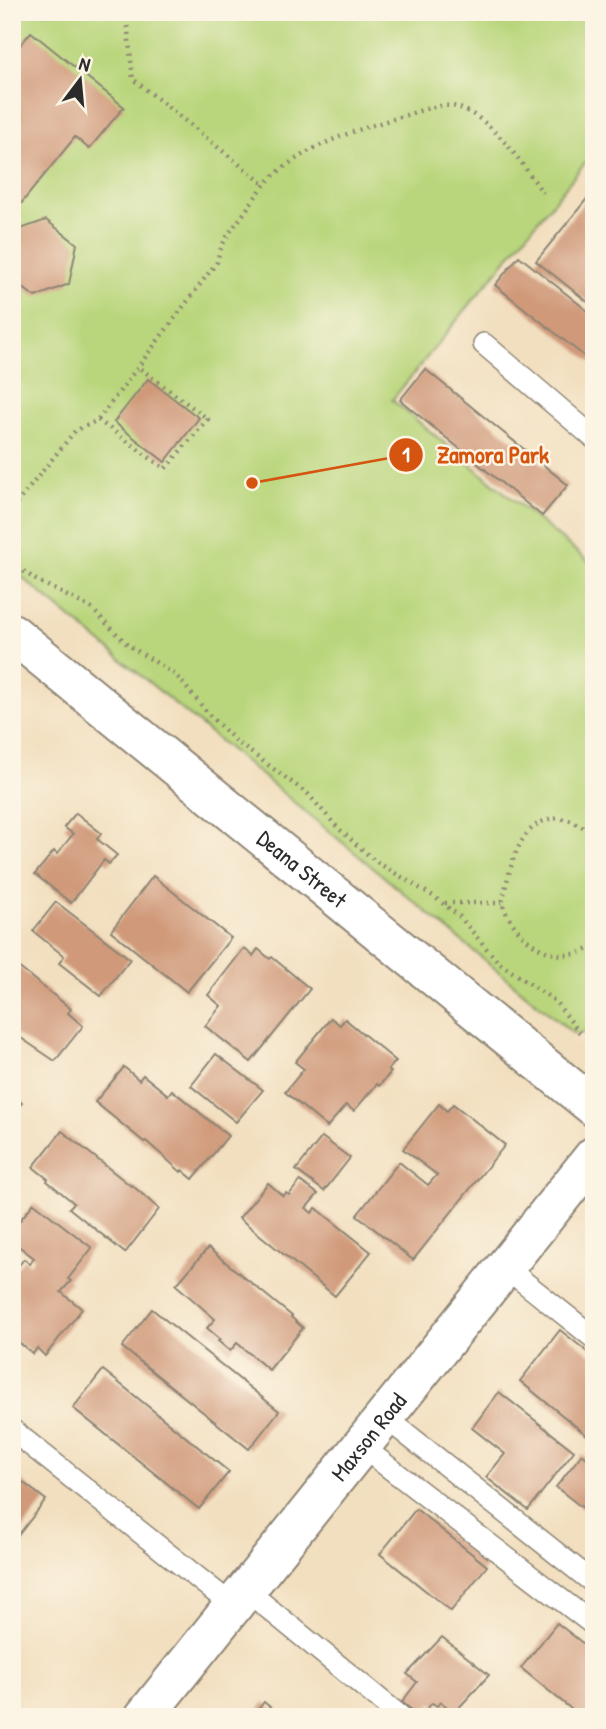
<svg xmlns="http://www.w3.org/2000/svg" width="606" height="1729" font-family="'Patrick Hand',sans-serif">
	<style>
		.green { fill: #b9d67c; stroke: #728054; stroke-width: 2 }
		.building { fill: #d09a7a }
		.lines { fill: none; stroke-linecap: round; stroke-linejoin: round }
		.service-casing { stroke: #8e8575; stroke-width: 24 }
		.minor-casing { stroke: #8e8575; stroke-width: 42 }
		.tertiary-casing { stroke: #8e8575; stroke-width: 42 }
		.path { stroke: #8e8575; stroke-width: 4.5; stroke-dasharray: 2 5; stroke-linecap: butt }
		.service { stroke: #fff; stroke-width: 21 }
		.minor { stroke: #fff; stroke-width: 38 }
		.tertiary { stroke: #fff; stroke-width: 38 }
		.labels { text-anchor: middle; stroke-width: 5; stroke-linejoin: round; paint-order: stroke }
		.street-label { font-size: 23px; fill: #2b2b2b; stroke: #fcf5e5 }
		.leader { fill: none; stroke: #d5540f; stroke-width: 2.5 }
		.callout-dot { fill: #d5540f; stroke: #fcf5e5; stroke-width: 2.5 }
		.mark-label { font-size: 21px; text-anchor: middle; font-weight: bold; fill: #fff }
		.callout-label { font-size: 24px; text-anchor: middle; font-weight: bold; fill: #d5540f; stroke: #fcf5e5; stroke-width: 5; stroke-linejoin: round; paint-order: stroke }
	</style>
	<rect width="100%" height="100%" fill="#fcf5e5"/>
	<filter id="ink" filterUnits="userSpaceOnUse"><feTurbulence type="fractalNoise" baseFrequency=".0143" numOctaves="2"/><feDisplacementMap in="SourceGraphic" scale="14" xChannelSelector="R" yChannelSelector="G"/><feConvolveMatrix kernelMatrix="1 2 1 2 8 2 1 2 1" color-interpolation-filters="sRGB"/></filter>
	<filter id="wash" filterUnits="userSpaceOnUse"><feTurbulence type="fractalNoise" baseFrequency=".00686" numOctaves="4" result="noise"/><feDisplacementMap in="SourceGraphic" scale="28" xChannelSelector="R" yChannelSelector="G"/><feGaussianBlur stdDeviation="1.57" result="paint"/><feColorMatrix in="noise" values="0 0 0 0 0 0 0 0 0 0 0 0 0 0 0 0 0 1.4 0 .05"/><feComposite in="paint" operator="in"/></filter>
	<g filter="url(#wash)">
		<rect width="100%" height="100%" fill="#f2dfbf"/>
		<path class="green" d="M12,12H594V152L392,400L594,566V1031L574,1034L12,569Z"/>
		<g id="blocks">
			<g class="building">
				<path d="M31,32L124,107L89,149L75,137L12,215V55Z"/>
				<path d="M594,190V307L536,261Z"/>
				<path d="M46,220L77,244L69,284L35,297L12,279V232Z"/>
				<path d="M519,256L594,316V364L495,285Z"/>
				<path d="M425,369L568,485L542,516L400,400Z"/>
				<path d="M148,379L199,418L165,462L114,422Z"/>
				<path d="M76,813L101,833L97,839L117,855L109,864L104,860L71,903L35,874L54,851L57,854L73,834L64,827Z"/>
				<path d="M153,876L231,938L187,992L111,931Z"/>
				<path d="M56,902L130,959L101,996L59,963L64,956L33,931Z"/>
				<path d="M244,948L253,956L258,949L270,959L272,957L310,989L251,1062L205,1026L221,1006L208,995Z"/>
				<path d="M12,962L71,1009L68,1013L83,1026L55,1061L12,1032Z"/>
				<path d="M331,1018L340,1025L345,1019L396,1061L388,1070L391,1072L379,1086L377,1084L354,1111L346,1105L327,1127L285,1092L304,1069L295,1062Z"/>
				<path d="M216,1054L263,1090L236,1122L191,1086Z"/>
				<path d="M124,1067L139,1080L143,1075L168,1095L172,1090L228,1136L193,1179L182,1170L181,1172L146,1141L144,1142L95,1102Z"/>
				<path d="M12,1095L22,1103L12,1115Z"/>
				<path d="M439,1104L447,1111L453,1104L505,1145L413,1260L357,1215L399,1162L428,1185L437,1175L403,1149Z"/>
				<path d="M62,1131L131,1186L132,1185L159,1209L125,1253L69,1208L74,1203L47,1181L48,1179L33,1167Z"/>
				<path d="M322,1137L350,1158L324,1191L296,1170Z"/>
				<path d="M300,1181L318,1194L306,1208L312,1213L316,1208L371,1252L335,1296L239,1218L268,1183L283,1196L286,1193L289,1195Z"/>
				<path d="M34,1203L92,1248L68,1279L71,1281L61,1292L82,1309L45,1356L37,1348L33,1354L16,1340L12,1345V1274L24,1259L30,1264L34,1258L12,1241V1230Z"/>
				<path d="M208,1248L292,1316L291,1317L303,1328L269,1370L237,1343L230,1351L218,1341L220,1339L207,1328L215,1319L176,1285Z"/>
				<path d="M152,1309L279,1411L249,1449L122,1347Z"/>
				<path d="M560,1330L594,1357V1441L520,1381Z"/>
				<path d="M103,1370L229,1472L199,1509L73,1408Z"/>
				<path d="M499,1392L574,1451L528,1510L486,1477L505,1454L472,1428Z"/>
				<path d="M582,1454L594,1464V1517L556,1487Z"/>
				<path d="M12,1474L46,1500L12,1543Z"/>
				<path d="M416,1509L487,1566L451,1611L380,1554Z"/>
				<path d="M557,1623L594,1652V1717H581L521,1668Z"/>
				<path d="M442,1637L489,1675L454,1713L441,1702L437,1706L432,1703L420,1717L402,1702L417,1682L407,1674Z"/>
				<path d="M264,1702L282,1717H252Z"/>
			</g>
		</g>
	</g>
	<g filter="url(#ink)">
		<use href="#blocks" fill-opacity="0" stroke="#8e8575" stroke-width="2"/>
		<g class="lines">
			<g class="service-casing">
				<g id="service">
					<path d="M484,344L594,438"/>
					<path d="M505,1267L594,1338"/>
					<path d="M385,1417L594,1583"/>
					<path d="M12,1430L233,1606"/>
					<path d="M361,1446L594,1625"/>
					<path d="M246,1590L401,1717"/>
				</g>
			</g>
			<g class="minor-casing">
				<g id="minor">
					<path id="s1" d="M12,633L594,1107"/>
				</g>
			</g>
			<g class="tertiary-casing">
				<g id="tertiary">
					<path id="s2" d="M144,1717L594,1156"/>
				</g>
			</g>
			<g class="path">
				<path d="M126,12L133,79L265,185"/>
				<path d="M98,420L165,469L208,419L138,367"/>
				<path d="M12,509L75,431L98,420L217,262C221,241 233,228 245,212C253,200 261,188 271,178C307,145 355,130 400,117C418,112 439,102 457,107C494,119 522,164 543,193"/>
				<path d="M12,563L36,580L91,608L128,645L176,675L211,717L238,743L308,794L338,828L375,861L433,896L459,916L498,962L555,1001L580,1033"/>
				<path d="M594,836C572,814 542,810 523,839C511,858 507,882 502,903C515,939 555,971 594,946"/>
				<path d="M445,903H502"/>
			</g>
			<use href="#service" class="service"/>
			<use href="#minor" class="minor"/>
			<use href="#tertiary" class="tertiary"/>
		</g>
	</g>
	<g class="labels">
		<g class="street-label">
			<text dy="8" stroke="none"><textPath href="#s1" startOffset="374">Deana Street</textPath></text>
			<text dy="8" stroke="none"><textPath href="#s2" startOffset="359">Maxson Road</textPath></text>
		</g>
	</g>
	<path class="leader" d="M252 483L406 455"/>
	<g class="callout-dot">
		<circle cx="252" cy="483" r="7"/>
		<circle cx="406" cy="455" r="18"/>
	</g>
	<g class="mark-label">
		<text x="406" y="462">1</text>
	</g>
	<g class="callout-label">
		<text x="493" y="463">Zamora Park</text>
	</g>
	<rect width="606" height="1729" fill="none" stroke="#fcf5e5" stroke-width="42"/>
	<g transform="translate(80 80) rotate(16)" stroke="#fcf5e5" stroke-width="5" paint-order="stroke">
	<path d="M0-5L12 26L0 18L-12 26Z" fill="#2b2b2b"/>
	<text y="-10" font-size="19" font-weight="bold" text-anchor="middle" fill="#2b2b2b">N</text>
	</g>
</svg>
